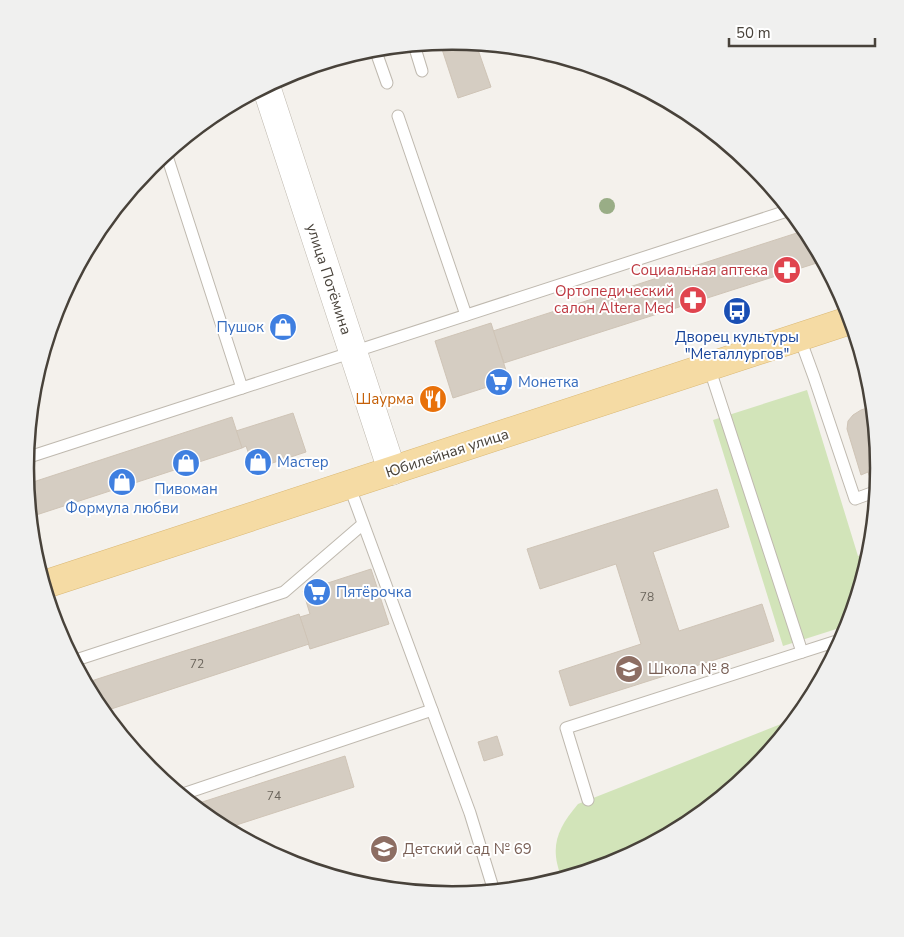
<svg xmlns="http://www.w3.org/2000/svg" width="904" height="937" font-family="'Nunito Sans',sans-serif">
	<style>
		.green { fill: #d2e4b9 }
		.building { fill: #d5cdc2; stroke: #cfc4b6 }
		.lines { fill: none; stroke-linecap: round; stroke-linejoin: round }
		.service-casing { stroke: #bfb9af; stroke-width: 13 }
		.tertiary-casing { stroke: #bfb9af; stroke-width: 29 }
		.primary-casing { stroke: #dab874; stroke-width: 29 }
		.service { stroke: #fff; stroke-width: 11 }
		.tertiary { stroke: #fff; stroke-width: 28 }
		.primary { stroke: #f5dba4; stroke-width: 28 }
		.tree { fill: #99ad86 }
		.labels { text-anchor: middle; stroke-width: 4; stroke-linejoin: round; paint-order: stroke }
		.number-label { font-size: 12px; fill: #6b655c }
		.health-label { font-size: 15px; fill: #be3a42; stroke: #fff; text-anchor: end }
		.street-label { font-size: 15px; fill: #48423a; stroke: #fff }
		.shop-label { font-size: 15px; fill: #366cbe; stroke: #fff; text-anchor: start }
		.transit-label { font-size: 15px; fill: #164399; stroke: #fff }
		.food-label { font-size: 15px; fill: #c56008; stroke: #fff; text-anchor: end }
		.education-label { font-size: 15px; fill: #785e54; stroke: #fff; text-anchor: start }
		.rim { fill: none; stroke: #48423a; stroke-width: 2.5 }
	</style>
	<rect width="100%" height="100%" fill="#f4f1ec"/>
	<g class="green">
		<path d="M807,390L858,556L871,552L849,625L783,646L713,420Z"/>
		<path d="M786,722H794L754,771L689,824L615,863L562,879C549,847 557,829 578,804Z"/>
	</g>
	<g class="building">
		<path d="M452,42L476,44L491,87L458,98L440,43Z"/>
		<path d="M806,230L823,261L504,363L493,331Z"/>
		<path d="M491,323L509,380L453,398L435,341Z"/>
		<path d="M873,406L879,469L878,482L872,484L868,472L861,475L847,429L848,421L853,415L861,410Z"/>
		<path d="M293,413L306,452L254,469L246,446L242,448L236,431Z"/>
		<path d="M232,417L242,448L30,517L27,484Z"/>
		<path d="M717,489L729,527L653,552L679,631L762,604L774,641L570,706L559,671L641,644L616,564L540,589L527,549Z"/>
		<path d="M371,569L389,624L310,649L300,617L310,614L303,591Z"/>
		<path d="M299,614L309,644L102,712L85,683Z"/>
		<path d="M497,736L503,755L484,761L478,742Z"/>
		<path d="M345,756L354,787L224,829L215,823L193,805Z"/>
	</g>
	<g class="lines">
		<g class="service-casing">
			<g id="service">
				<path d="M414,45L422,71"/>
				<path d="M375,49L387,83"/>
				<path d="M546,53L547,56"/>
				<path d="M398,116L466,315"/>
				<path d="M166,153L242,388L790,210"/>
				<path d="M799,336L814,377L855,499L877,491"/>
				<path d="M709,367L802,652"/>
				<path d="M26,458L242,388"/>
				<path d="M349,485L470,813L494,891"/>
				<path d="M73,661L284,592L363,524"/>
				<path d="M180,795L432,710"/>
				<path d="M588,800L566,728L843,639"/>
			</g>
		</g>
		<g class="tertiary-casing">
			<path id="tertiary" d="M266,86L392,471"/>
		</g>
		<g class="primary-casing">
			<path id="primary" d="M43,585L851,320"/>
		</g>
		<use href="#service" class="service"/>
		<use href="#tertiary" class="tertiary"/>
		<use href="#primary" class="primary"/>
	</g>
	<circle class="tree" cx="607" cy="206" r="8"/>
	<defs>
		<g id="pharmacy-disc" transform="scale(1.4375)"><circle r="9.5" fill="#e0444e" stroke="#fff"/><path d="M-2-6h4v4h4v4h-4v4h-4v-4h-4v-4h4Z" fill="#fff"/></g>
		<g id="bus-disc" transform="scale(1.4375)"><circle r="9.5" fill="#1a4fb4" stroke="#fff"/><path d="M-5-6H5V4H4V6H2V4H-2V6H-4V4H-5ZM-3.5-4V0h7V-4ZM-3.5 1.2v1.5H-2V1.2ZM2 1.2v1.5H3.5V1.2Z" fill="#fff"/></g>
		<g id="shop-disc" transform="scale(1.4375)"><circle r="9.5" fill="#3f7fe0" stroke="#fff"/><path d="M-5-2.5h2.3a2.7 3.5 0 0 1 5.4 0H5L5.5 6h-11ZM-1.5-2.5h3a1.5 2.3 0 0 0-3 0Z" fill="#fff"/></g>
		<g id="supermarket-disc" transform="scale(1.4375)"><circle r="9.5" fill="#3f7fe0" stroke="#fff"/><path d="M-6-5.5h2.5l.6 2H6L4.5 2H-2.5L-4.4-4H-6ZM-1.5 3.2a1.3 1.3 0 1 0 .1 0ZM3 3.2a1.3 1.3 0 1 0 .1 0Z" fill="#fff"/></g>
		<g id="restaurant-disc" transform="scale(1.4375)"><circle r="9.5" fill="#e8710a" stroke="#fff"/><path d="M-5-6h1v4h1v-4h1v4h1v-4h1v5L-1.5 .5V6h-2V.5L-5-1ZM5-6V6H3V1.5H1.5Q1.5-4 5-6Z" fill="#fff"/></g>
		<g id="school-disc" transform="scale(1.4375)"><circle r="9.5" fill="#8d6e63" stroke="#fff"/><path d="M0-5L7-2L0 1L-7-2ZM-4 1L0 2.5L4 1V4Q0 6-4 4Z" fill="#fff"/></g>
	</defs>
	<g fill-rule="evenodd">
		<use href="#pharmacy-disc" x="787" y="270"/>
		<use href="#pharmacy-disc" x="693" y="300"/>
		<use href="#bus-disc" x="737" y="311"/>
		<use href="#shop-disc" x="283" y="327"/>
		<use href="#supermarket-disc" x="499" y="382"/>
		<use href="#restaurant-disc" x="433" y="399"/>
		<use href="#shop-disc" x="258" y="462"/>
		<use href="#shop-disc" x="186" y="463"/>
		<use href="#shop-disc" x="122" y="482"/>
		<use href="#supermarket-disc" x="317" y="592"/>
		<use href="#school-disc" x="629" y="669"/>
		<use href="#school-disc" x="384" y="849"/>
	</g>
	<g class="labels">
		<g class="number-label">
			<text x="647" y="601">78</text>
			<text x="197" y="668">72</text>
			<text x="274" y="800">74</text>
		</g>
		<g class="health-label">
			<text x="768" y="275">Социальная аптека</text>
			<text x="674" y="296">Ортопедический<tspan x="674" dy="17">салон Altera Med</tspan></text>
		</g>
		<g class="street-label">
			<text transform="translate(329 279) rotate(72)" y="5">улица Потёмина</text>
			<text transform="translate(447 453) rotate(-18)" y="5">Юбилейная улица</text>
		</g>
		<g class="shop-label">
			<text x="264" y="332" text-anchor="end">Пушок</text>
			<text x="518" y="387">Монетка</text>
			<text x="277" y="467">Мастер</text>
			<text x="186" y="494" text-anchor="middle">Пивоман</text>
			<text x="122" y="513" text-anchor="middle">Формула любви</text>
			<text x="336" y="597">Пятёрочка</text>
		</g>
		<g class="transit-label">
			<text x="737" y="342">Дворец культуры<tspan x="737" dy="17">"Металлургов"</tspan></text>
		</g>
		<g class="food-label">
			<text x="414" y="404">Шаурма</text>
		</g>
		<g class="education-label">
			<text x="648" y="674">Школа № 8</text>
			<text x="403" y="854">Детский сад № 69</text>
		</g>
	</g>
	<path d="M0 0H904V937H0ZM34 468a418 418 0 1 1 836 0a418 418 0 1 1-836 0Z" fill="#f0f0ef" fill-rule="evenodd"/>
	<path class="rim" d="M34 468a418 418 0 1 1 836 0a418 418 0 1 1-836 0Z"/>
	<path d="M729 38v8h146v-8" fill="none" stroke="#48423a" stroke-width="2.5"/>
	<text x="736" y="38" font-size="15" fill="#48423a" stroke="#ffffff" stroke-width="4" paint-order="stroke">50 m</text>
</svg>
